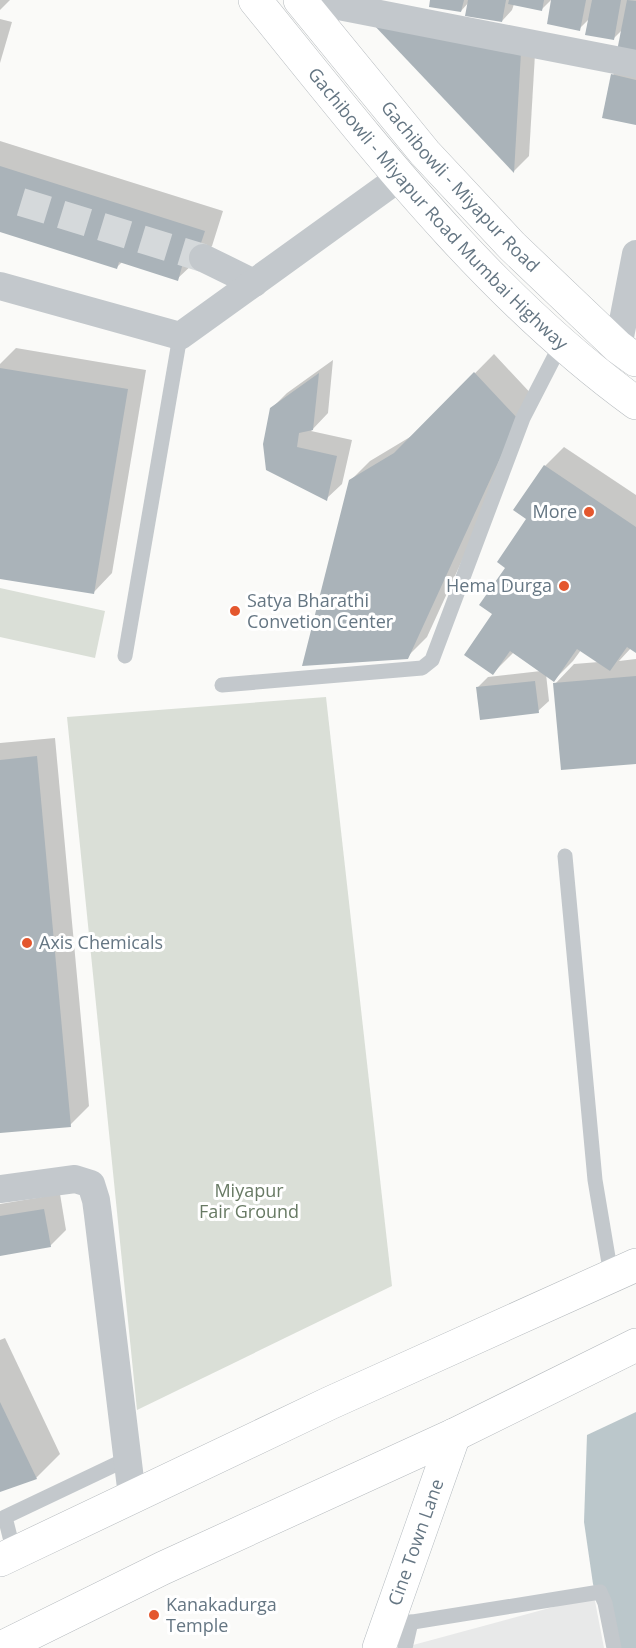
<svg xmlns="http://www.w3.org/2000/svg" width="636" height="1648" font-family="'Open Sans',sans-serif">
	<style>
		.built { fill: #e8e9e9 }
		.green { fill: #dadfd7 }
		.water { fill: #bbc7cb }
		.shadow { fill: #0003 }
		.building { fill: #aab3b9 }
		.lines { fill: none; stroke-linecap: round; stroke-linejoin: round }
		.street-tunnel { stroke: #d5d9db; stroke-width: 28; stroke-dasharray: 28 14; stroke-linecap: butt }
		.secondary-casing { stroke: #b3babf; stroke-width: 34 }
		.primary-casing { stroke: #b5babe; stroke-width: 34 }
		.highway-casing { stroke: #b4b9bd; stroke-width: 34 }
		.lane { stroke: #c3c8cc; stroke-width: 15 }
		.street { stroke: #c3c8cc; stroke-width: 28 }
		.secondary { stroke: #fff; stroke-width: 33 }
		.primary { stroke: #fff; stroke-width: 33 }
		.highway { stroke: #fff; stroke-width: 33 }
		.poi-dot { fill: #e4572e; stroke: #fff; stroke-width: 2 }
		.labels { text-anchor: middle; stroke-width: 6; stroke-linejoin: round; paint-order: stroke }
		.street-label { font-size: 18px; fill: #657683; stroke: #fff }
		.poi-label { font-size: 18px; fill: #657683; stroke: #fff; text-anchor: start }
		.park-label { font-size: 18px; fill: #687a64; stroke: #fff }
	</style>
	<rect width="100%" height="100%" fill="#fafaf8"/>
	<path class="built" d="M594,1596L604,1648H402Z"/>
	<g class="green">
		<path d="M0,588L105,611L95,658L0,637Z"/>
		<path d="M326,697L392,1286L137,1410L67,717Z"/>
	</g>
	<path class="water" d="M636,1412V1648H611L593,1584L584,1522L587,1435Z"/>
	<g class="shadow">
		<path d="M0,0H10L0,10Z"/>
		<path d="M432,0H551L542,9L514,4L512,10L502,21L469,2L461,11Z"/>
		<path d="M553,0H636V52L623,29L613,39L590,18L579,29Z"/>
		<path d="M0,19L12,22L0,63Z"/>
		<path d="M374,23L536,37L529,156L514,171Z"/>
		<path d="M623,64L636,67V124L613,75Z"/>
		<path d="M0,141L223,211L212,246L177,279L122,262L117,267L0,230Z"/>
		<path d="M16,348L146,370L112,573L93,593L0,577V364Z"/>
		<path d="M494,354L536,399L427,637L407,657L350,481L370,461L415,434Z"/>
		<path d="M333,360L328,413L311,431L352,440L342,484L326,499L271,409L287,393Z"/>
		<path d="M564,447L636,495V651L631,648L619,661L636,659V762L555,684L574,664L599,662L581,650L573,661L554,680L546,674L549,701L538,711L477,688L488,677L541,671L514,652L493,673L495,613L507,567L528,519L545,466Z"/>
		<path d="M55,738L89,1106L70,1125L0,1132V743Z"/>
		<path d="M60,1194L66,1230L50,1246L0,1254V1204Z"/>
		<path d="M5,1338L60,1454L36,1478L0,1491V1340Z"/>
	</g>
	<g class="building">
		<path d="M430,0H464L461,12L429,7Z"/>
		<path d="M468,0H506L502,22L465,16Z"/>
		<path d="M509,0H544L542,11L508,4Z"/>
		<path d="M551,0H586L580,31L547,24Z"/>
		<path d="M592,0H621L614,40L585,35Z"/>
		<path d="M627,0L636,1V54L617,51Z"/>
		<path d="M372,23L521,52L514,173Z"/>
		<path d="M611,74L636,80V125L602,118Z"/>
		<path d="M0,166L205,231L193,267L183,263L178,281L119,262L117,269L0,232Z"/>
		<path d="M0,368L128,389L94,594L0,579Z"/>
		<path d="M474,372L518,419L408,659L302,666L349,480L394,453Z"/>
		<path d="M319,373L313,430L299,433L297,447L337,456L327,501L266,470L263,444L270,408Z"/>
		<path d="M544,465L636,527V653L627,647L610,671L577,649L554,682L510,651L493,675L464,655L492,614L479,605L505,568L497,562L526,519L513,510Z"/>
		<path d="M636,676V764L561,770L553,683Z"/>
		<path d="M535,681L539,713L480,720L476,687Z"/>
		<path d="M37,756L71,1127L0,1133V760Z"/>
		<path d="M44,1209L51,1247L0,1256V1216Z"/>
		<path d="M0,1402L37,1479L0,1492Z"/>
	</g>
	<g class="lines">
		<path class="street-tunnel" d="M21,202L203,258"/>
		<g class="secondary-casing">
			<g id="secondary">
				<path id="s1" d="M379,1648L454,1435"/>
			</g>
		</g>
		<g class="primary-casing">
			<g id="primary">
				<path id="s2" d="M255,0C370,142 487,295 636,403"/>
				<path id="s3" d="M300,0L425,153L512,246L618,347L636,360"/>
			</g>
		</g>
		<g class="highway-casing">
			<g id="highway">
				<path d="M0,1560L330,1403L636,1265"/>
				<path d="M1,1648L163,1568L454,1435L636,1345"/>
			</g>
		</g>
		<g class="lane">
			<path d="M125,656L180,336"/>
			<path d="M222,685L422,668L432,660L523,418L562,342"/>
			<path d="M565,856L595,1180L611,1275"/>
			<path d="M14,1553L5,1517L127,1459"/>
			<path d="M388,1626L600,1592L605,1603L614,1648"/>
			<path d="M405,1648L411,1622"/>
		</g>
		<g class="street">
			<path d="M308,0L636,64"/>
			<path d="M203,258L254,283"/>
			<path d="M0,286L180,336L399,178"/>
			<path d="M618,347L636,254"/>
			<path d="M0,1189L75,1179L91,1184L96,1200L98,1215L132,1496"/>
		</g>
		<use href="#secondary" class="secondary"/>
		<use href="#primary" class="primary"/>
		<use href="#highway" class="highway"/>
	</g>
	<g class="poi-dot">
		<circle cx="589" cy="512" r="6"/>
		<circle cx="564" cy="586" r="6"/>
		<circle cx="235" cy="611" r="6"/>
		<circle cx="27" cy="943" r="6"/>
		<circle cx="154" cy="1615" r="6"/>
	</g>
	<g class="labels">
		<g class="street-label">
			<text dy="6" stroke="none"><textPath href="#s3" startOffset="246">Gachibowli - Miyapur Road</textPath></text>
			<text dy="6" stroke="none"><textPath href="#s2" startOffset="278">Gachibowli - Miyapur Road Mumbai Highway</textPath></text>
			<text dy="6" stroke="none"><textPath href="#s1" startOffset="112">Cine Town Lane</textPath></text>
		</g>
		<g class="poi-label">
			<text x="577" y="518" text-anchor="end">More</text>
			<text x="552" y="592" text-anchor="end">Hema Durga</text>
			<text x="247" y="607">Satya Bharathi<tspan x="247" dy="21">Convetion Center</tspan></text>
			<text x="39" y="949">Axis Chemicals</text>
			<text x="166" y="1611">Kanakadurga<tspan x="166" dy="21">Temple</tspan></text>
		</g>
		<g class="park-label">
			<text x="249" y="1197">Miyapur<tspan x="249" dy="21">Fair Ground</tspan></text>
		</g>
	</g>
</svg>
